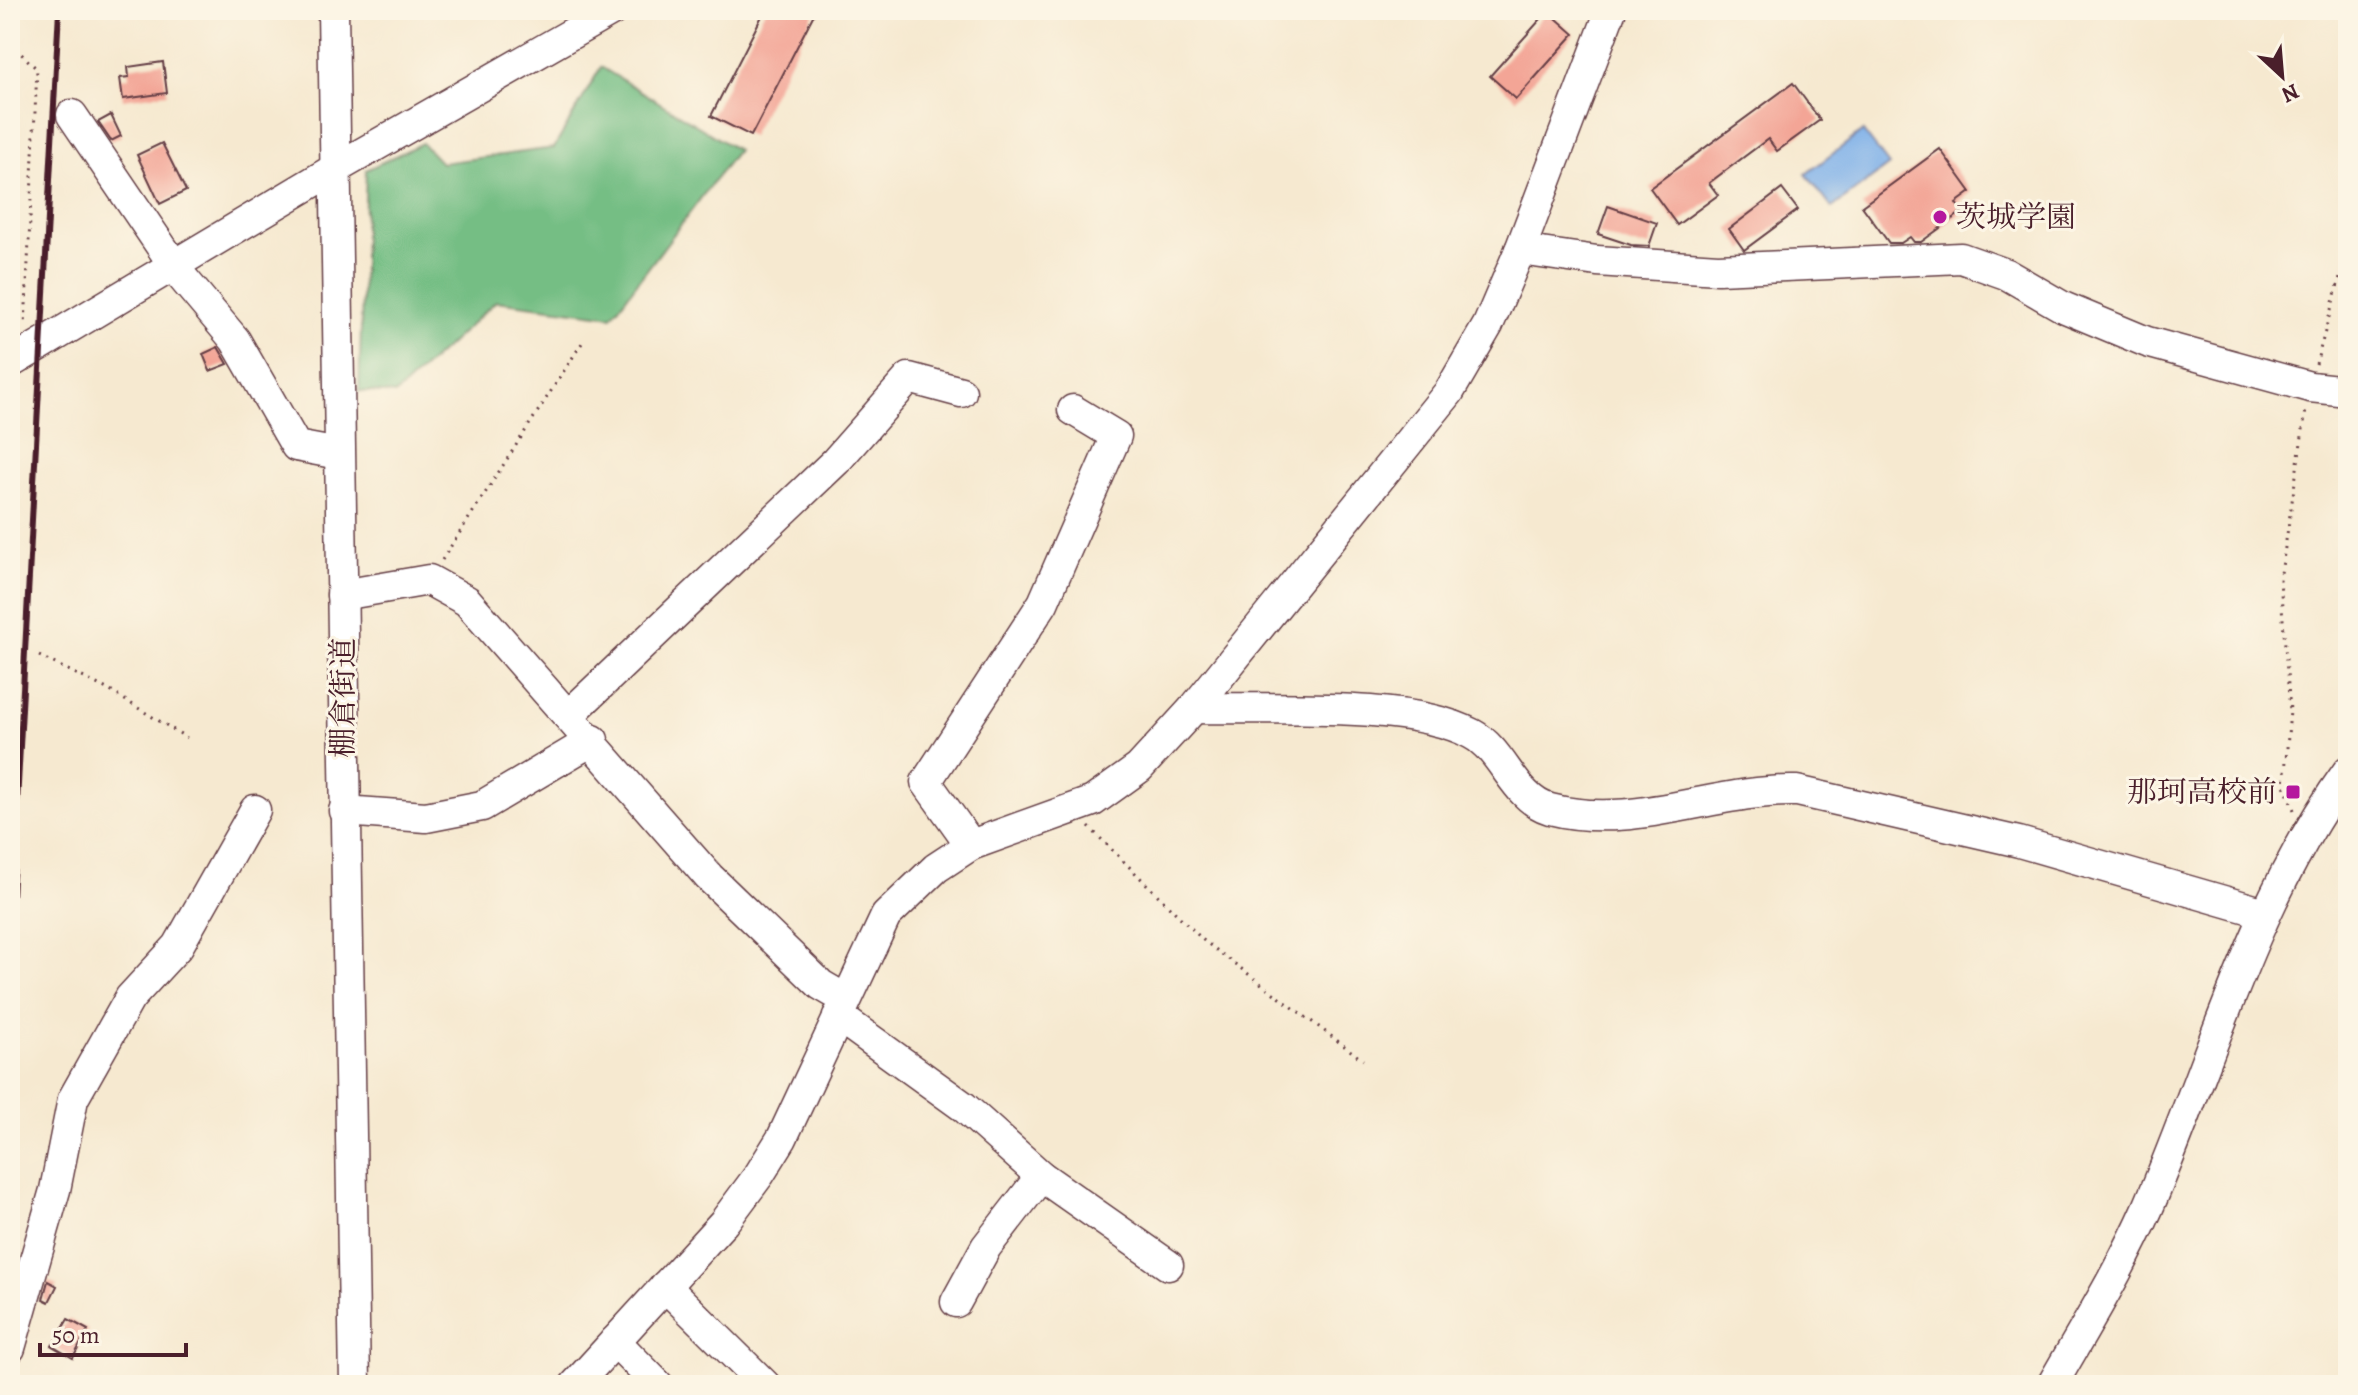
<svg xmlns="http://www.w3.org/2000/svg" width="2358" height="1395" font-family="Alegreya,'Noto Serif JP',serif">
	<style>
		.forest { fill: #75be84; stroke: #606e58; stroke-width: 2 }
		.water { fill: #7bafe9; stroke: #62678a; stroke-width: 2 }
		.building { fill: #f3a596 }
		.lines { fill: none; stroke-linecap: round; stroke-linejoin: round }
		.minor-casing { stroke: #643d44; stroke-width: 33 }
		.path { stroke: #643d44; stroke-width: 3; stroke-dasharray: 2 6; stroke-linecap: butt }
		.minor { stroke: #fff; stroke-width: 30 }
		.rail { stroke: #4a1f2b; stroke-width: 6 }
		.poi-dot { fill: #b5179e; stroke: #fcf5e5; stroke-width: 3 }
		.labels { text-anchor: middle; stroke-width: 6; stroke-linejoin: round; paint-order: stroke }
		.poi-label { font-size: 30px; fill: #4a1f2b; stroke: #fcf5e5; text-anchor: start }
		.street-label { font-size: 30px; fill: #4a1f2b; stroke: #fcf5e5 }
	</style>
	<rect width="100%" height="100%" fill="#fcf5e5"/>
	<filter id="ink" filterUnits="userSpaceOnUse"><feTurbulence type="fractalNoise" baseFrequency=".0125" numOctaves="2"/><feDisplacementMap in="SourceGraphic" scale="16" xChannelSelector="R" yChannelSelector="G"/><feConvolveMatrix kernelMatrix="1 2 1 2 8 2 1 2 1" color-interpolation-filters="sRGB"/></filter>
	<filter id="wash" filterUnits="userSpaceOnUse"><feTurbulence type="fractalNoise" baseFrequency=".006" numOctaves="4" result="noise"/><feDisplacementMap in="SourceGraphic" scale="32" xChannelSelector="R" yChannelSelector="G"/><feGaussianBlur stdDeviation="1.8" result="paint"/><feColorMatrix in="noise" values="0 0 0 0 0 0 0 0 0 0 0 0 0 0 0 0 0 1.4 0 .05"/><feComposite in="paint" operator="in"/></filter>
	<g filter="url(#wash)">
		<rect width="100%" height="100%" fill="#f6e9d0"/>
		<path class="forest" d="M601,67L737,150L612,316L496,301L396,394L359,391L366,170L422,143L441,163L554,148Z"/>
		<path class="water" d="M1863,131L1889,165L1832,208L1806,174Z"/>
		<g id="blocks">
			<g class="building">
				<path d="M765,10H816L751,136L711,116Z"/>
				<path d="M1548,11L1574,34L1516,99L1490,76Z"/>
				<path d="M163,62L167,93L123,99L120,78L129,77L128,67Z"/>
				<path d="M1793,83L1820,120L1777,151L1768,139L1709,183L1718,195L1677,225L1650,188Z"/>
				<path d="M111,115L121,136L111,141L98,122Z"/>
				<path d="M162,143L186,191L160,204L137,155Z"/>
				<path d="M1940,149L1971,192L1956,203L1962,212L1921,242H1914L1910,237L1901,243H1889L1862,206Z"/>
				<path d="M1782,189L1798,210L1744,250L1729,229Z"/>
				<path d="M1608,206L1657,223L1649,246L1631,245L1598,234Z"/>
				<path d="M218,347L228,364L210,371L203,354Z"/>
				<path d="M48,1281L57,1286L49,1302L43,1299Z"/>
				<path d="M68,1319L88,1330L73,1358L52,1346Z"/>
			</g>
		</g>
	</g>
	<g filter="url(#ink)">
		<use href="#blocks" fill-opacity="0" stroke="#643d44" stroke-width="2"/>
		<g class="lines">
			<g class="minor-casing">
				<g id="minor">
					<path d="M333,10L355,1385"/>
					<path d="M72,115L182,277L235,340L296,446L339,454"/>
					<path d="M1520,250L1597,261L1718,269L1961,258L2006,274L2063,307L2147,342L2310,387L2348,391"/>
					<path d="M10,363L333,170L613,10"/>
					<path d="M342,595L429,580L467,601L709,877L821,985L845,999"/>
					<path d="M1194,708C1268,710 1410,700 1472,734C1504,751 1514,799 1550,809C1635,831 1713,789 1797,791L2019,842L2265,913"/>
					<path d="M570,714L836,461L909,378L961,392"/>
					<path d="M344,811L426,817L482,806L593,740"/>
					<path d="M971,845L926,782L1043,603L1116,436L1073,410"/>
					<path d="M838,1016L964,1107L1041,1176L1168,1265"/>
					<path d="M665,1286L765,1385"/>
					<path d="M956,1302L986,1247L1041,1176"/>
					<path d="M615,1341L658,1385"/>
					<path d="M10,1348L55,1190L73,1099L130,998L178,946L255,810"/>
					<path d="M575,1385L724,1222L759,1175L782,1138L886,916L936,868L971,845L1093,801L1139,768L1194,708L1449,392L1488,325L1520,250L1611,10"/>
					<path d="M2052,1385C2085,1327 2121,1269 2148,1208C2212,1059 2252,904 2348,771"/>
				</g>
			</g>
			<g class="path">
				<path d="M10,43L37,69L25,327"/>
				<path d="M2316,364L2348,248"/>
				<path d="M442,560L582,343"/>
				<path d="M39,656L107,689L187,738"/>
				<path d="M2294,810L2284,785L2290,711L2280,580L2306,410"/>
				<path d="M1089,827L1203,940L1363,1060"/>
			</g>
			<use href="#minor" class="minor"/>
			<path class="rail" d="M10,935L59,10"/>
		</g>
	</g>
	<g class="poi-dot">
		<circle cx="1940" cy="217" r="8"/>
		<rect x="2285" y="784" width="16" height="16" rx="4"/>
	</g>
	<g class="labels">
		<g class="poi-label">
			<text x="1956" y="227">茨城学園</text>
			<text x="2277" y="802" text-anchor="end">那珂高校前</text>
		</g>
		<g class="street-label">
			<text transform="translate(343 698) rotate(-90)" y="10">棚倉街道</text>
		</g>
	</g>
	<rect width="2358" height="1395" fill="none" stroke="#fcf5e5" stroke-width="40"/>
	<g transform="translate(2282 76) rotate(154)" stroke="#fcf5e5" stroke-width="6" paint-order="stroke">
	<path d="M0-6L14 30L0 20L-14 30Z" fill="#4a1f2b"/>
	<text y="-12" font-size="22" font-weight="bold" text-anchor="middle" fill="#4a1f2b">N</text>
	</g>
	<path d="M40 1343v12h146v-12" fill="none" stroke="#4a1f2b" stroke-width="4"/>
	<text x="52" y="1343" font-size="24" fill="#4a1f2b" stroke="#fcf5e5" stroke-width="6" paint-order="stroke">50 m</text>
</svg>
